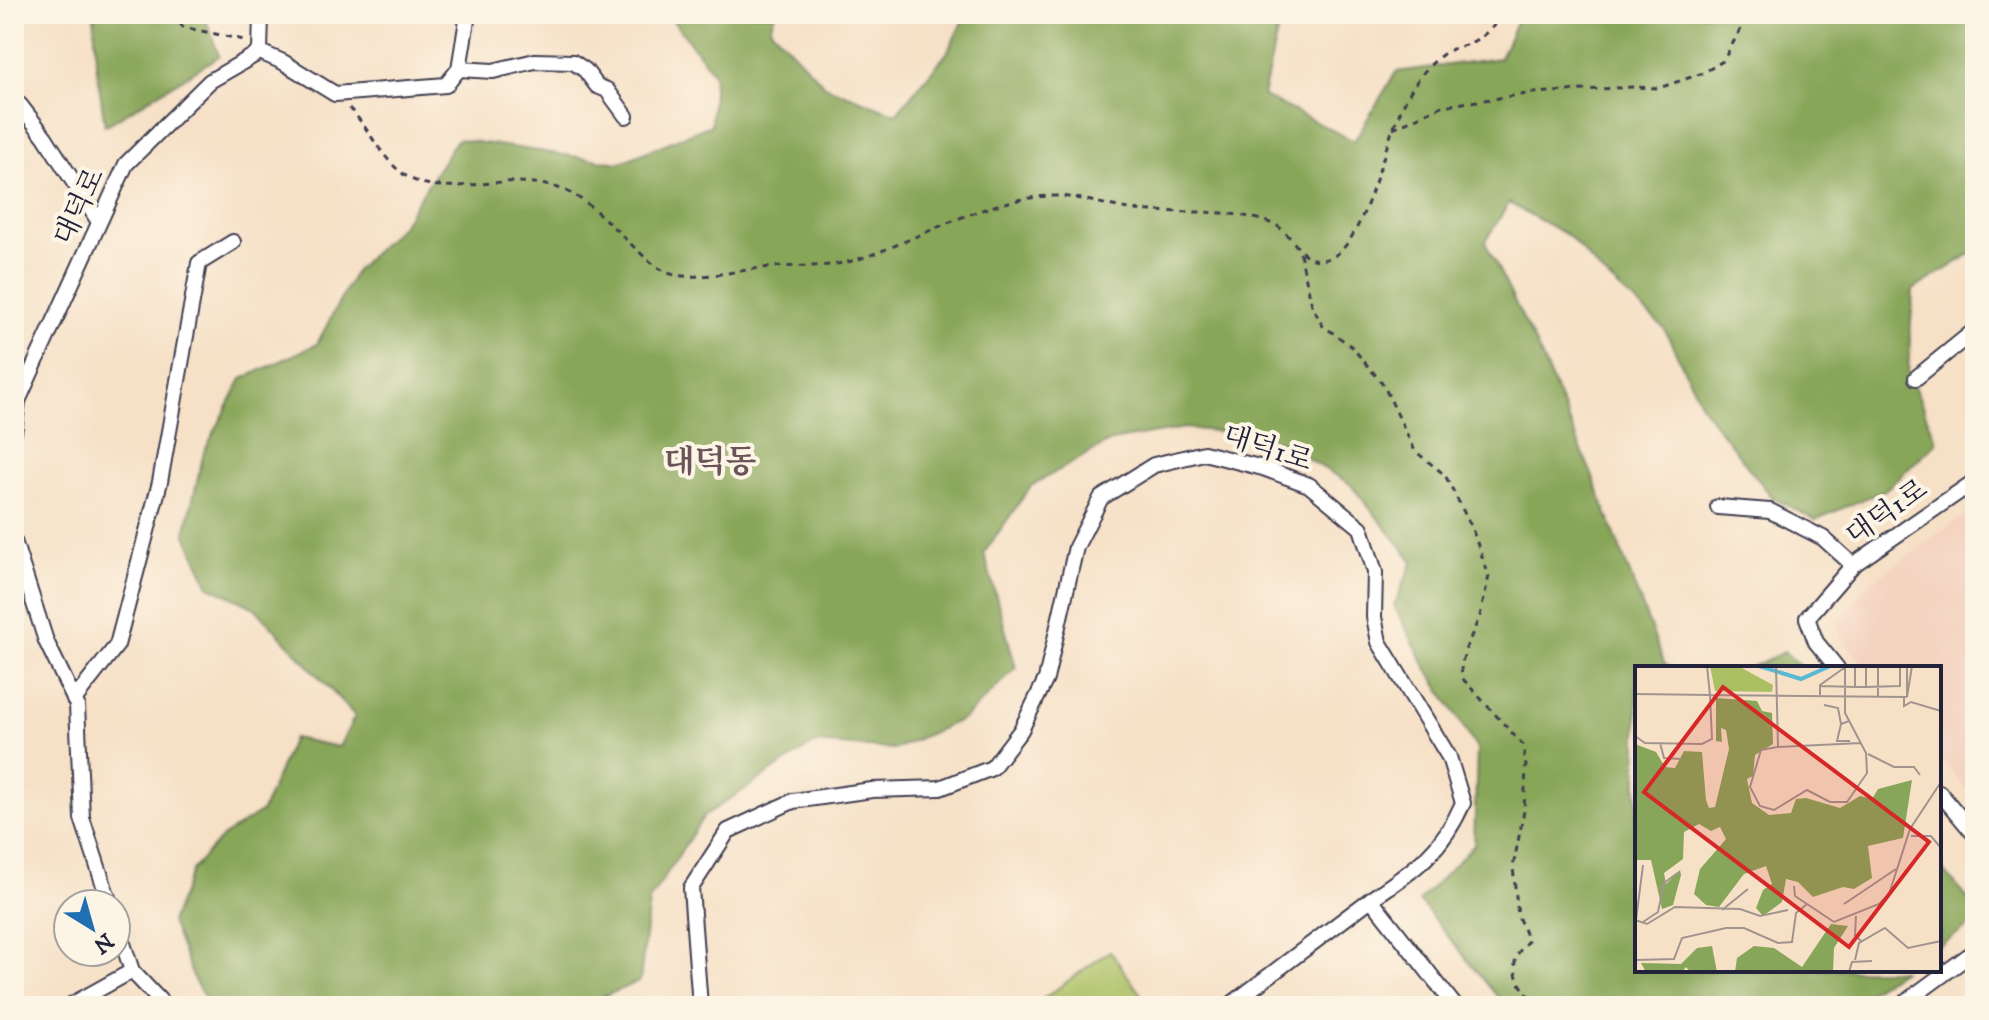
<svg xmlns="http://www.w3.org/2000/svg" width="1989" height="1020" font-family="'IM FELL DW Pica','Noto Serif KR',serif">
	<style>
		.built { fill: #f4d3c1 }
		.green { fill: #abbf63; stroke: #66704f; stroke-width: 2 }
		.forest { fill: #88a659; stroke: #55644a; stroke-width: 2 }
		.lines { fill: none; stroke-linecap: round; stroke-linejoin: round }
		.street-casing { stroke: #423e50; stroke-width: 18 }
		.path { stroke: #423e50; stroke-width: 3; stroke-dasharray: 6 6; stroke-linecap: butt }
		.street { stroke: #fff; stroke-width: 14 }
		.labels { text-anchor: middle; stroke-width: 8; stroke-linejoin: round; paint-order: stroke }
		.street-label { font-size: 28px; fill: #22223b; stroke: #fcf5e5 }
		.quarter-label { font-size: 32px; font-weight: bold; fill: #6a5359; stroke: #fcf5e5 }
		.inset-river { fill: none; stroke: #57b9d6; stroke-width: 4 }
		.inset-road { fill: none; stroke: #a1948e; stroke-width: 2 }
		.view { fill: #d62828; fill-opacity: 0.15; stroke: #d62828; stroke-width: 4 }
		.inset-edge { fill: none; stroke: #22223b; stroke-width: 4 }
	</style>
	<rect width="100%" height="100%" fill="#fcf5e5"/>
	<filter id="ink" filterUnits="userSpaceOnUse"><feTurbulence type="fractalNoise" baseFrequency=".0125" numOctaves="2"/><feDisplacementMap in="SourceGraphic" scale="16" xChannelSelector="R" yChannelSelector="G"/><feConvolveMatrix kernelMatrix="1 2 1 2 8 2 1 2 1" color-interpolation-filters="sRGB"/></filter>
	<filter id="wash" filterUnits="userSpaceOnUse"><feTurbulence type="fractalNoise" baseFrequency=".006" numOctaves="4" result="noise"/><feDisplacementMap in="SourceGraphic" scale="32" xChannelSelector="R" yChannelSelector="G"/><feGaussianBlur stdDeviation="1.8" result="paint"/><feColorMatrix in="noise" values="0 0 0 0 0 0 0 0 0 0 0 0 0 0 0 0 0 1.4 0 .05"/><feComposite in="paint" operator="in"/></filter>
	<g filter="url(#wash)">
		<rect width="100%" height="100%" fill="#f6e0c6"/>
		<path class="built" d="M1975,508V800L1939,757V668H1865L1835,629L1868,584Z"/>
		<path class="green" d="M1110,951L1149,1006H1033Z"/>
		<g class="forest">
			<path d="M94,14H204L219,56L105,126L96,63Z"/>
			<path d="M668,14H775L770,28L825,86L896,114L947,53L966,14H1281L1263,96L1354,141L1396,72L1500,58L1520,14H1975V251L1913,290L1908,372L1937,442L1885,490L1815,520L1773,498L1747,466L1703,408L1664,328L1600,271L1569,236L1509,203L1485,242L1539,351L1590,470L1664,663L1670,668H1637V970H1902L1846,1006H1505L1419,901L1474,845L1477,749L1424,663L1394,606L1413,561L1350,484L1271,437L1185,428L1111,441L1031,486L984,553L1016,668L965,718L895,749L815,743L704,816L649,901L640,981L581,1006H210L195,982L171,922L192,870L222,837L262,811L293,738L339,747L355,716L255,608L209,586L185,533L204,452L242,379L317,344L356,270L402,225L457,139L619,163L711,125L714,74Z"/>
			<path d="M1784,652L1803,668H1749Z"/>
			<path d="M1939,865L1975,907V922L1939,946Z"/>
		</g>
	</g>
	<g filter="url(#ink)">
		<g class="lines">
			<g class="street-casing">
				<g id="street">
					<path d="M260,52L261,14"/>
					<path d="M459,69L493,71L535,61L573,62L585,70L597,86L607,90L626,116"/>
					<path d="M14,104L20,105L45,137L99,222"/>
					<path d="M1916,378L1975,330"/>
					<path d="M14,433L18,401L126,164L210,81L260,52L283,62L335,94L446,85L459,69L468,14"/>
					<path d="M1718,507L1770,511L1823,538L1853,565"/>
					<path d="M14,541L46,641L77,705L82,818L110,904"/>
					<path d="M1837,668L1816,642L1807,618L1853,565L1975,481"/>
					<path d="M74,700L117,645L160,482L199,263L233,242"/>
					<path d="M1939,792L1975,835"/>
					<path d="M116,922L132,971L165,1006"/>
					<path d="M69,1006L132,971"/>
					<path d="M700,1006L691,888L728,831L793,801L872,790L940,788L992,768L1021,730L1046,679L1076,547L1101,498L1154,465L1204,453L1263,468L1309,485L1361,528L1375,572L1374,617L1379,642L1449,757L1463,803C1441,853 1414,870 1371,899L1455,1006"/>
					<path d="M1229,1006L1371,899"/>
					<path d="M1900,1006L1975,951"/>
				</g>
			</g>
			<g class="path">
				<path d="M172,14L183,27L244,40"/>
				<path d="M349,108C367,126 378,151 396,168C424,196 469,184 503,182C521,181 541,183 558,188C600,200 644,270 675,275C705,280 742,269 772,267C806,265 828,269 862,258C925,237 984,198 1053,196C1081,196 1109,207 1136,210C1177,214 1221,208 1261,220C1267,222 1276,224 1280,228C1297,241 1303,267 1330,258C1361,247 1381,159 1393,129C1404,100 1417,74 1442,55C1451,47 1464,47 1474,41C1486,35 1496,23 1506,14"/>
				<path d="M1393,128L1442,106L1534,93L1633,87L1659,88L1703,73L1723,61L1749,14"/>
				<path d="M1300,253L1312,305L1322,325L1351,346L1383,384L1415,451L1445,475L1471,526L1489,576L1480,616L1466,648L1461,666L1462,678L1523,745L1526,767L1524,811L1513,867L1518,916L1528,941C1523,946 1518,952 1516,958C1510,975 1527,996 1539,1006"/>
				<path d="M1643,1006H1655"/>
			</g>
			<use href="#street" class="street"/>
		</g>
	</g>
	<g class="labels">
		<g class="street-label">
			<text transform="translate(78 206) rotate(-65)" y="10">대덕로</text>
			<text transform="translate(1268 447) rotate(18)" y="10">대덕1로</text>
			<text transform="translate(1886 511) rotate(-35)" y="10">대덕1로</text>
		</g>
		<g class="quarter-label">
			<text x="710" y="472">대덕동</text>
		</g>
	</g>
	<g transform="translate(1635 666)">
		<rect width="306" height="306" fill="#f6e0c6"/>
		<path d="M75,0H103L138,19L137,26L80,25Z" fill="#abbf63"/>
		<path d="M81,32L122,35L127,45L137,47L138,78L120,89L118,110L112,113L117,137L134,149L156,147L161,133L171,132L205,142L225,130L237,133L243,123L277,114L268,172L233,180L237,212L219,223L208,221L178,231L163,216L151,213L147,236L128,250L121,242L128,224L137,218L131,200L109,208L84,241L71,239L59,228L65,203L91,173L85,161L76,165L64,158L49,166L48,193L29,207L31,218L45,204L46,209L38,239L27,243L16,194H0V78L21,86L30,101L40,102L49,85L67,86L71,134L74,142L80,141L94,83L91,64L86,62L87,76L81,75ZM196,258L213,260L199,282L198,306H100L102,292L119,280L139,282L167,301ZM77,280L82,306H55L51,301L47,306H11L6,297L46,298L62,282Z" fill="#88a659"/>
		<path class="inset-river" d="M124,0L166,13L195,0"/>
		<path class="inset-road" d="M72,0L75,29L272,31M141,0L143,81L126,84L115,121L125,140L139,144L172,124L195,136H212L232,107L231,87L210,47V0M147,0H175M243,0V30M272,0V31M185,20L220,21V0M220,21H231V0M231,21L265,20V0M0,28L75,29L77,73L67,78L10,77L0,70M185,29V19L209,2M269,31V40L276,36L306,45M272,31L277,0M189,39L203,42L206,58M214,55L206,58L202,75H215M25,77L29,92L46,93M143,81L226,77M233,88L259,101H279L285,109M276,170H296L306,182M159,220L160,230L172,238M209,238L261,203M87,244L113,223M221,250L220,269L227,276M0,254L12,258L40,241L105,243L125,250L153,244M1,254L8,199M8,256L23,246L29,217L44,206M0,294L39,293L47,272L91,262H109L143,277L157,276L161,247L172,238L199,256L244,238L254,228L275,163L306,116M220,294L224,277L250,262L273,282L306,275M214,306L217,296L237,295"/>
		<path class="view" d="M88,21L294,176L214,281L9,126Z"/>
		<rect width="306" height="306" class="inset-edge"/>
	</g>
	<rect width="1989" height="1020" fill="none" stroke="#fcf5e5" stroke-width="48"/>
	<g transform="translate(92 928) rotate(143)"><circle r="38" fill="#fcf5e5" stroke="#a5a1a1" stroke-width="2"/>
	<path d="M0-6L14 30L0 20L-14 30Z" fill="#1f6fb2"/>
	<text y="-12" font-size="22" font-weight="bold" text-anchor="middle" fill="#22223b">N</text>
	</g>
</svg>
